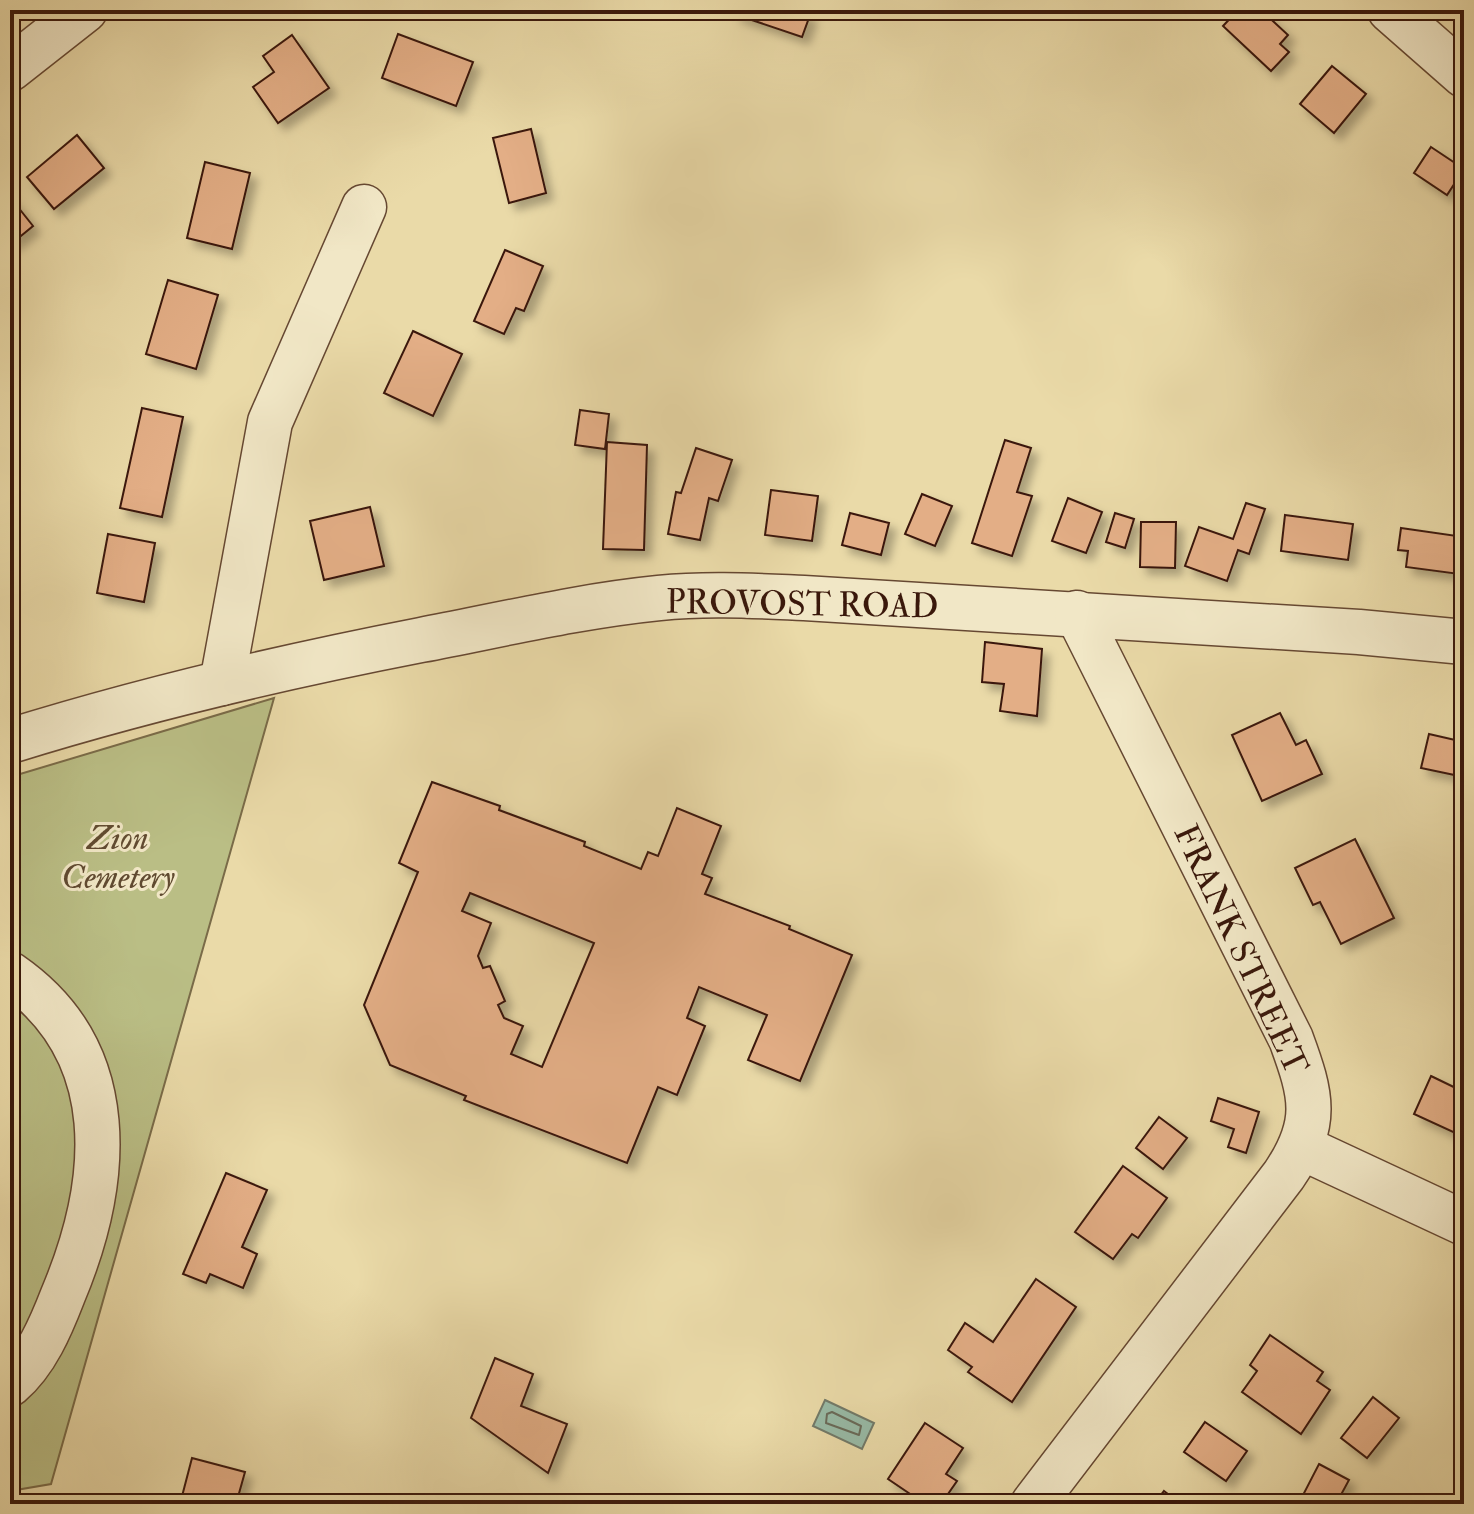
<svg xmlns="http://www.w3.org/2000/svg" width="1474" height="1514" font-family="'IM FELL Double Pica',serif">
	<style>
		.green { fill: #babe85; stroke: #7a6b48; stroke-width: 2 }
		.water { fill: #98bba7; stroke: #727a69; stroke-width: 2 }
		.lines { fill: none; stroke-linecap: round; stroke-linejoin: round }
		.shore { stroke: #696a59; stroke-width: 2 }
		.building { fill: #e3ae86; stroke: #3a180b; stroke-width: 2; fill-rule: evenodd; filter: url(#shadow) }
		.minor-casing { stroke: #664832; stroke-width: 47 }
		.minor { stroke: #f1e7c6; stroke-width: 44 }
		.labels { text-anchor: middle; stroke-width: 6; stroke-linejoin: round; paint-order: stroke }
		.street-label { font-size: 34px; fill: #3a180b; stroke: #f1e7c6 }
		.park-label { font-size: 34px; font-style: italic; fill: #604a30; stroke: #f1e7c6 }
	</style>
	<defs>
		<filter id="shadow"><feDropShadow dx="7" dy="7" stdDeviation="4" flood-color="#0004"/></filter>
	</defs>
	<rect width="100%" height="100%" fill="#eadaa8"/>
	<filter id="stains"><feTurbulence type="fractalNoise" baseFrequency=".0025" numOctaves="4"/><feColorMatrix values="0 0 0 0 .2 0 0 0 0 .09 0 0 0 0 .02 0 0 0 .5 -.17"/></filter>
	<radialGradient id="worn" r=".72"><stop offset=".6" stop-color="#630" stop-opacity="0"/><stop offset="1" stop-color="#630" stop-opacity=".3"/></radialGradient>
	<path class="green" d="M274,698L51,1484L10,1491V777Z"/>
	<path class="water" d="M825,1400L874,1423L862,1449L813,1426Z"/>
	<g class="lines">
		<path class="shore" d="M832,1412L861,1426L859,1435L826,1423L827,1414Z"/>
	</g>
	<g class="building">
		<path d="M735,10H796L810,15L802,37L734,14Z"/>
		<path d="M1238,10H1261L1288,35L1280,44L1289,52L1271,71L1223,26Z"/>
		<path d="M398,34L473,62L456,106L382,78Z"/>
		<path d="M292,35L329,88L278,123L253,87L274,72L263,56Z"/>
		<path d="M1332,66L1366,94L1334,133L1300,104Z"/>
		<path d="M531,129L546,193L509,203L493,138Z"/>
		<path d="M77,135L104,168L54,209L27,177Z"/>
		<path d="M1431,147L1464,169L1447,195L1414,173Z"/>
		<path d="M205,162L250,173L232,249L187,238Z"/>
		<path d="M10,197L33,226L10,245Z"/>
		<path d="M505,250L543,266L524,311L516,308L504,334L474,321Z"/>
		<path d="M168,280L218,295L196,369L146,354Z"/>
		<path d="M413,331L462,354L433,416L384,393Z"/>
		<path d="M142,408L183,417L162,517L120,508Z"/>
		<path d="M580,410L609,414L605,449L575,445Z"/>
		<path d="M1005,440L1031,448L1017,492L1032,496L1012,556L972,543Z"/>
		<path d="M607,442L647,445L644,550L603,549Z"/>
		<path d="M696,448L732,460L718,501L709,498L700,540L668,534L676,492L681,493Z"/>
		<path d="M771,490L818,496L812,541L765,535Z"/>
		<path d="M922,494L952,506L935,546L905,534Z"/>
		<path d="M1068,498L1102,512L1086,553L1052,541Z"/>
		<path d="M1246,503L1265,509L1249,554L1238,550L1227,581L1185,566L1199,527L1233,539Z"/>
		<path d="M370,507L384,566L324,580L310,521Z"/>
		<path d="M850,513L889,523L881,555L842,545Z"/>
		<path d="M1115,513L1134,519L1125,548L1106,542Z"/>
		<path d="M1285,515L1353,524L1348,560L1281,551Z"/>
		<path d="M1141,522H1176L1175,568L1140,567Z"/>
		<path d="M1401,528L1464,537L1459,574L1406,567L1408,551L1398,550Z"/>
		<path d="M108,534L155,543L144,602L97,593Z"/>
		<path d="M985,642L1042,649L1037,716L1000,711L1004,684L982,682Z"/>
		<path d="M1280,713L1296,745L1306,740L1322,774L1262,801L1232,735Z"/>
		<path d="M1429,734L1464,742V777L1421,768Z"/>
		<path d="M432,782L500,806L499,810L585,842L584,846L641,869L648,852L658,856L677,808L721,826L702,874L712,878L705,894L790,926L789,929L852,955L800,1081L748,1060L767,1015L699,987L687,1018L705,1026L677,1095L658,1087L627,1163L464,1100L466,1096L390,1065L364,1005L418,872L399,863ZM470,893L594,943L542,1067L511,1054L523,1026L504,1018L498,1005L505,1001L490,966L483,968L478,956L491,923L462,911Z"/>
		<path d="M1355,839L1394,918L1341,944L1320,902L1313,905L1295,868Z"/>
		<path d="M1431,1076L1464,1092V1137L1414,1114Z"/>
		<path d="M1218,1098L1259,1112L1246,1153L1228,1147L1234,1129L1211,1121Z"/>
		<path d="M1159,1117L1187,1138L1163,1169L1136,1148Z"/>
		<path d="M1123,1166L1167,1198L1138,1238L1132,1234L1113,1259L1075,1232Z"/>
		<path d="M226,1173L267,1190L242,1247L257,1254L243,1288L210,1274L206,1283L183,1274Z"/>
		<path d="M1036,1279L1076,1307L1012,1402L968,1372L972,1367L948,1350L965,1323L993,1342Z"/>
		<path d="M1270,1335L1323,1372L1317,1381L1330,1390L1301,1434L1242,1392L1257,1371L1250,1365Z"/>
		<path d="M495,1358L533,1374L521,1406L567,1424L548,1473L471,1418Z"/>
		<path d="M1373,1397L1399,1418L1367,1458L1341,1438Z"/>
		<path d="M1205,1422L1247,1451L1226,1481L1184,1452Z"/>
		<path d="M925,1423L963,1448L946,1474L957,1481L941,1504H925L888,1479Z"/>
		<path d="M192,1458L245,1472L236,1504H180Z"/>
		<path d="M1319,1464L1349,1480L1336,1504H1319L1303,1495Z"/>
		<path d="M1164,1491L1181,1504H1154Z"/>
	</g>
	<g class="lines">
		<g class="minor-casing">
			<g id="minor">
				<path d="M1390,10L1464,75"/>
				<path d="M10,69L85,10"/>
				<path d="M222,683L270,422L364,207"/>
				<path d="M10,741C145,699 282,667 421,640C500,625 579,606 659,598C708,593 756,596 804,598L1359,632L1464,642"/>
				<path d="M10,974C123,1052 110,1183 63,1295C51,1326 36,1362 10,1384"/>
				<path d="M1303,1148L1464,1223"/>
				<path d="M1033,1504L1284,1175C1319,1123 1312,1096 1291,1039L1077,613"/>
			</g>
		</g>
		<use href="#minor" class="minor"/>
	</g>
	<g class="labels">
		<g class="street-label">
			<text transform="translate(802 603) rotate(1)" y="12">PROVOST ROAD</text>
			<text transform="translate(1242 949) rotate(65)" y="12">FRANK STREET</text>
		</g>
		<g class="park-label">
			<text x="118" y="849">Zion<tspan x="118" dy="39">Cemetery</tspan></text>
		</g>
	</g>
	<rect width="1474" height="1514" fill="none" stroke="#eadaa8" stroke-width="40"/>
	<rect x="12" y="12" width="1450" height="1490" fill="none" stroke="#3a180b" stroke-width="4"/>
	<rect x="20" y="20" width="1434" height="1474" fill="none" stroke="#3a180b" stroke-width="2"/>
	<rect width="100%" height="100%" filter="url(#stains)"/>
	<rect width="100%" height="100%" fill="url(#worn)"/>
</svg>
